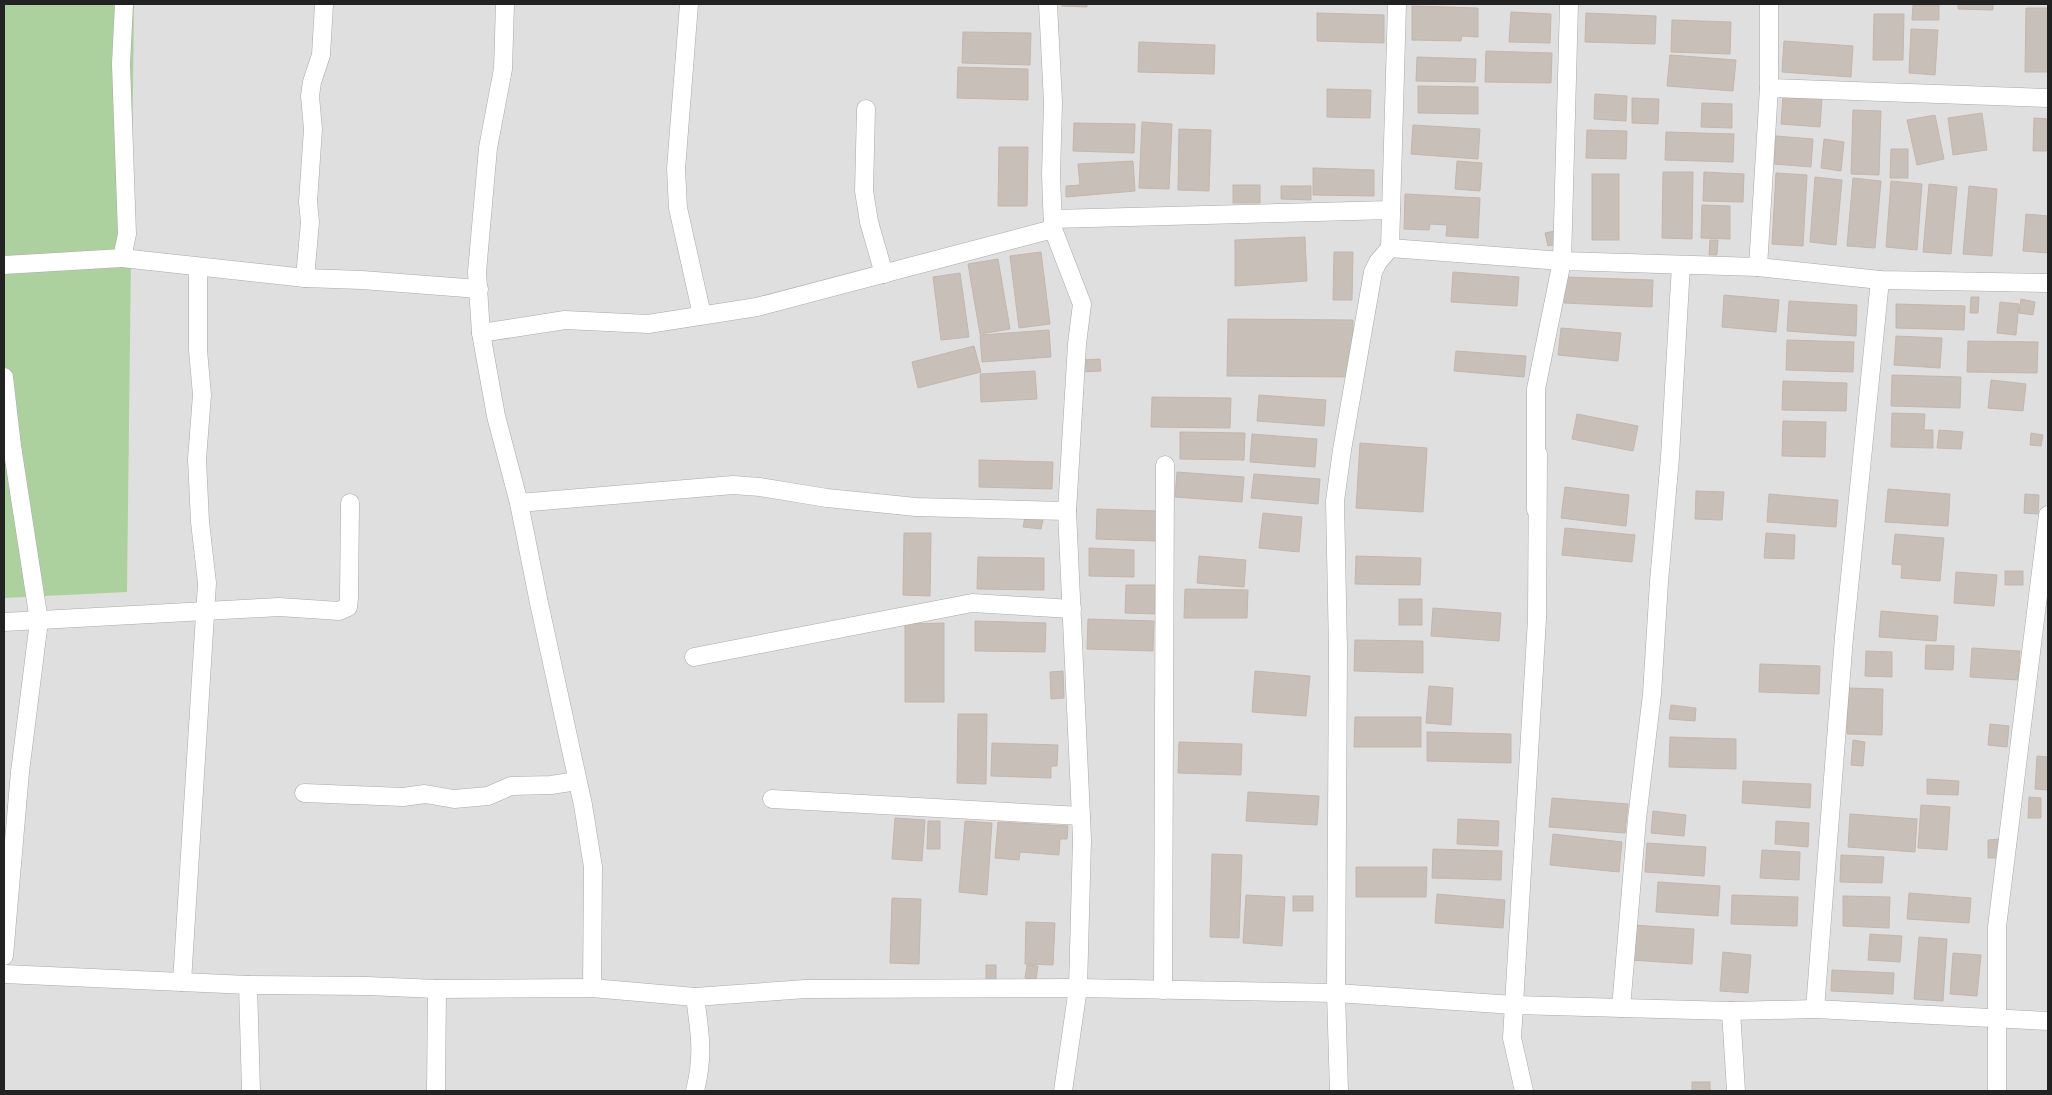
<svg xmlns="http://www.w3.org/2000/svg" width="2052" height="1095" font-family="Helvetica,sans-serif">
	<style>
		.residential { fill: #e0dfdf }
		.forest { fill: #add19e }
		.building { fill: #c7bfb8; stroke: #c4b6ab }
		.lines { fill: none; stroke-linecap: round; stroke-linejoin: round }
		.minor-casing { stroke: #a9a9a9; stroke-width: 19 }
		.minor { stroke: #fff; stroke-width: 18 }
	</style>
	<rect width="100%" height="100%" fill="#f2efe9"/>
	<rect class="residential" x="4" y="4" width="2044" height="1087"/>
	<path class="forest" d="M4,4H134L127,592L4,598Z"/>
	<g class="building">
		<path d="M1062,4H1087V7L1062,6Z"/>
		<path d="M1958,4H1993V10L1958,9Z"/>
		<path d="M1913,5H1939V20H1912Z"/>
		<path d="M1412,6L1478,8V37L1462,36L1461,41L1412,40Z"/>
		<path d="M2026,8H2048V72H2025Z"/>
		<path d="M1511,12L1551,14L1550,43L1509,42Z"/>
		<path d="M1317,13L1384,15V43L1317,41Z"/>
		<path d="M1586,13L1656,16L1655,44L1585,42Z"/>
		<path d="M1874,14H1904L1903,60H1873Z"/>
		<path d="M1672,20L1731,22L1730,54L1671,52Z"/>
		<path d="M1911,29L1938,30L1935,75L1909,73Z"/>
		<path d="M963,32L1031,33L1030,65L962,63Z"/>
		<path d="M1784,41L1853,46L1851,77L1782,72Z"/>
		<path d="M1139,42L1215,45L1214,74L1138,72Z"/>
		<path d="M1486,51L1552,53L1551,83L1485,82Z"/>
		<path d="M1670,55L1736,60L1733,91L1667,86Z"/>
		<path d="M1417,57L1476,59L1475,82L1416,81Z"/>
		<path d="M958,67L1028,69V100L957,98Z"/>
		<path d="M1418,86L1478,87V114L1418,113Z"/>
		<path d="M1327,89L1371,90L1370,118L1327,117Z"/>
		<path d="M1595,94L1627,96L1626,121L1594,119Z"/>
		<path d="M1783,95L1822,98L1820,127L1781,124Z"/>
		<path d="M1632,98L1659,99L1658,124L1632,123Z"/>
		<path d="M1702,103L1732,104V128L1701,127Z"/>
		<path d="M1853,110L1881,111L1879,175L1851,174Z"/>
		<path d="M1982,113L1987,150L1953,155L1948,118Z"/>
		<path d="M1935,115L1944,159L1917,165L1907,120Z"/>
		<path d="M2034,118L2048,119V151H2033Z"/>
		<path d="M1142,122L1172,124L1169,189L1139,188Z"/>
		<path d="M1074,123L1135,124L1134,153L1073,151Z"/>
		<path d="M1413,125L1480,129L1478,159L1411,154Z"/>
		<path d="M1179,129L1211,130L1209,191L1178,190Z"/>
		<path d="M1587,130L1627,131L1626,159L1586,158Z"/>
		<path d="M1666,132L1734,134L1733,162L1665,160Z"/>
		<path d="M1776,136L1813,139L1811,167L1774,164Z"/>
		<path d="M1824,139L1844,142L1841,171L1821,168Z"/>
		<path d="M999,147H1028L1027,206H998Z"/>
		<path d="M1891,149H1908V178H1890Z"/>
		<path d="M1133,161L1135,191L1066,197V186L1080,185L1078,164Z"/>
		<path d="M1457,161L1482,163L1480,191L1455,189Z"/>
		<path d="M1313,168L1374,170V196L1313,195Z"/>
		<path d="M1663,172H1693L1692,239L1662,238Z"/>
		<path d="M1704,172L1744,174L1743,202L1703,201Z"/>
		<path d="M1776,173L1807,175L1803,246L1772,244Z"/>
		<rect x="1592" y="174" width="27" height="66"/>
		<path d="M1815,177L1842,180L1836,245L1810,242Z"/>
		<path d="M1853,178L1881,181L1875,248L1847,246Z"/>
		<path d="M1891,181L1922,184L1917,250L1886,247Z"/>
		<path d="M1929,184L1957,187L1951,254L1923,252Z"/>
		<rect x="1233" y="185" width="27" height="18"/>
		<path d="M1281,186H1311V200L1281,199Z"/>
		<path d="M1969,186L1997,189L1992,256L1963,254Z"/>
		<path d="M1405,194L1480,198L1478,238L1446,236L1447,225L1430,224L1429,230L1404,229Z"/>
		<path d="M1702,205L1730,206V239L1701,238Z"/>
		<path d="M2026,214L2048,216V253L2023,251Z"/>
		<path d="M1555,231L1558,244L1548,246L1545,233Z"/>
		<path d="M1305,237L1307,281L1235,286V240Z"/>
		<path d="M1710,240H1718L1717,255H1709Z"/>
		<path d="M1041,252L1050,324L1019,328L1010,256Z"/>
		<path d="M1334,252H1353L1352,300H1333Z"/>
		<path d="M998,259L1010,329L980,334L968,264Z"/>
		<path d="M1453,272L1519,277L1517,306L1451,302Z"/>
		<path d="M960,273L969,337L941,340L933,277Z"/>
		<path d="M1565,277L1653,280L1652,307L1564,303Z"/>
		<path d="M1724,295L1779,300L1776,332L1722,327Z"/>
		<path d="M1971,297H1979L1978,313H1970Z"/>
		<path d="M2021,299L2035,302L2033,315L2019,313Z"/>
		<path d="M1789,301L1857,305L1856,336L1787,331Z"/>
		<path d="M2000,302L2019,304L2016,335L1997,333Z"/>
		<path d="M1896,304L1965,306L1964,330L1896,328Z"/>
		<path d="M1228,319L1353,320L1352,377L1227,376Z"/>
		<path d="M1561,328L1621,333L1618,361L1558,355Z"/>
		<path d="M1049,330L1051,357L982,362L980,335Z"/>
		<path d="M1896,336L1942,338L1940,368L1894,365Z"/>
		<path d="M1787,340L1854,342L1853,372L1786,370Z"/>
		<path d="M1968,341L2038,342L2037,373L1967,372Z"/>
		<path d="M974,346L981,372L918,388L912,362Z"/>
		<path d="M1456,351L1526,356L1524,377L1454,371Z"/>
		<path d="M1100,359L1101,371L1082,372V360Z"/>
		<path d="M1035,371L1037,399L981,402L980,374Z"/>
		<path d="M1892,375L1961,377L1960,408L1891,406Z"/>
		<path d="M1991,380L2026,384L2023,411L1988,408Z"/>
		<path d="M1783,381L1847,383L1846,411L1782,410Z"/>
		<path d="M1259,395L1326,400L1324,426L1257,421Z"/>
		<path d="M1152,397L1231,398L1230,428L1151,427Z"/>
		<path d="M1892,413L1925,414L1924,430H1933V448L1891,447Z"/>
		<path d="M1577,414L1638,426L1633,451L1572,439Z"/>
		<path d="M1783,421L1826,422L1825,457L1782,456Z"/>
		<path d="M1939,430L1963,432L1961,449L1937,448Z"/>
		<path d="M1180,432L1245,433L1244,460L1180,459Z"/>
		<path d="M2031,433L2043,435L2041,446L2030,445Z"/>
		<path d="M1252,434L1317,439L1315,467L1250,462Z"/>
		<path d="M1360,443L1427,448L1423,512L1356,508Z"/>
		<path d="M979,460L1053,462L1052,489L979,487Z"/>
		<path d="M1177,472L1244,477L1242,502L1175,497Z"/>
		<path d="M1254,474L1320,479L1318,504L1251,498Z"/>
		<path d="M1565,487L1629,495L1626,526L1561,518Z"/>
		<path d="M1888,489L1950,494L1948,526L1885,522Z"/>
		<path d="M1696,491L1724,492L1722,520L1695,519Z"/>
		<path d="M1769,494L1838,500L1836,527L1767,522Z"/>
		<path d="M2025,494L2039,495L2038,514L2024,513Z"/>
		<path d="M1097,509L1157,511L1156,541L1096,539Z"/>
		<path d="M1263,513L1302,517L1299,552L1259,548Z"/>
		<path d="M1025,517L1043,520L1041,529L1023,527Z"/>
		<path d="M1565,528L1635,535L1632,562L1562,555Z"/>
		<path d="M904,533H931L930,596L903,595Z"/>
		<path d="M1766,533L1795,535L1794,559L1764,558Z"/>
		<path d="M1895,534L1944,538L1940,581L1901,578L1902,565L1892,564Z"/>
		<path d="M1089,548L1134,550V577L1089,576Z"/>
		<path d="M1199,556L1246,560L1244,587L1197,583Z"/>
		<path d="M1356,556L1421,558L1420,585L1355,584Z"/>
		<path d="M978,557L1044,558V590L977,589Z"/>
		<rect x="2005" y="571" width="18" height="14"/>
		<path d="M1956,572L1997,575L1994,606L1954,603Z"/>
		<path d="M1126,585H1155V614L1125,613Z"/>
		<path d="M1185,589L1248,590L1247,618H1184Z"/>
		<rect x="1399" y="599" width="23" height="26"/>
		<path d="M1433,608L1501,613L1499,641L1431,636Z"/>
		<path d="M1881,611L1938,616L1936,641L1879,637Z"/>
		<path d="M1088,619L1154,621L1153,651L1087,649Z"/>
		<path d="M975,621L1046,623L1045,652L975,651Z"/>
		<path d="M944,623V702H905V624Z"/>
		<path d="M1355,640L1423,641V673L1354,671Z"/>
		<path d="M1926,645L1954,646L1953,670L1925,669Z"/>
		<path d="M1972,648L2020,651L2018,680L1970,677Z"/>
		<path d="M1866,651L1892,652V677L1865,676Z"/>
		<path d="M1760,664L1820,666L1819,694L1759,692Z"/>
		<path d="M1063,671L1064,698L1051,699L1050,672Z"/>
		<path d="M1255,671L1310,676L1306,716L1252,712Z"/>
		<path d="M1429,686L1453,688L1451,725L1426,723Z"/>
		<path d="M1848,688L1883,689L1882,735L1847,734Z"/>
		<path d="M1671,705L1696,708L1695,721L1669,719Z"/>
		<path d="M958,714H987L986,784L957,783Z"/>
		<path d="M1355,717H1421V747H1354Z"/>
		<path d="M1990,724L2009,726L2007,747L1988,745Z"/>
		<path d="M1427,732L1511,734V763L1427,761Z"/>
		<path d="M1670,737L1736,739V769L1669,767Z"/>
		<path d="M1853,740L1865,742L1863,766L1851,765Z"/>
		<path d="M1179,742L1242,744L1241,775L1178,773Z"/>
		<path d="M992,743L1058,745L1057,766H1051V778L991,776Z"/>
		<path d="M2037,756L2048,757V790L2035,789Z"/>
		<path d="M1927,779L1959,781L1958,795L1927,794Z"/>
		<path d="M1743,781L1811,784L1810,808L1742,803Z"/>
		<path d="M1248,792L1319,796L1317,825L1246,821Z"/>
		<path d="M2029,797L2041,798V818H2028Z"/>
		<path d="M1552,798L1628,804L1625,833L1549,827Z"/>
		<path d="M1921,805L1950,807L1947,850L1918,848Z"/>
		<path d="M1653,811L1686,815L1684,836L1651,833Z"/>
		<path d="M1850,814L1917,819L1915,852L1848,847Z"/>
		<path d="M895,818L925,820L922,861L892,859Z"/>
		<path d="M1458,819L1499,821L1498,846L1457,844Z"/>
		<path d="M928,821H940V849H927Z"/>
		<path d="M965,821L992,823L987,895L959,892Z"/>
		<path d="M1776,821L1809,823L1808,847L1775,844Z"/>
		<path d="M998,822L1068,826L1067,839H1060L1059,855L1020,852L1019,860L995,858Z"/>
		<path d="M1553,834L1622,842L1619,872L1550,865Z"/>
		<path d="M2000,839V858H1988V840Z"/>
		<path d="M1647,843L1706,847L1704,876L1645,872Z"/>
		<path d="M1433,849L1502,851L1501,880L1432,878Z"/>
		<path d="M1762,850L1800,852L1799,880L1760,878Z"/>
		<path d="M1212,854L1242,855L1239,938L1210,937Z"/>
		<path d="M1841,855L1884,857L1882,883L1840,882Z"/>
		<path d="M1356,867H1427L1426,897H1356Z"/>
		<path d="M1658,882L1720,886L1718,916L1656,912Z"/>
		<path d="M1909,893L1971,898L1969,923L1907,919Z"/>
		<path d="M1437,894L1505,900L1503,928L1435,923Z"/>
		<path d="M1246,895L1285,897L1282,946L1243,943Z"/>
		<path d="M1732,895L1798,897L1797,926L1731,924Z"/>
		<rect x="1293" y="896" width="20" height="15"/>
		<path d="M1843,896L1890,897L1889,928L1843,926Z"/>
		<path d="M892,898L921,899L919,964L890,963Z"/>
		<path d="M1026,922L1055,923L1053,965L1025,964Z"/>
		<path d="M1632,925L1694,929L1692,964L1630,960Z"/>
		<path d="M1870,934L1902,936L1900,962L1868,960Z"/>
		<path d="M1919,937L1947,939L1943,1001L1914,999Z"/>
		<path d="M1723,952L1751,955L1748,993L1720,991Z"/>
		<path d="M1953,953L1981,955L1977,996L1950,994Z"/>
		<rect x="986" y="965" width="10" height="16"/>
		<path d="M1027,965L1038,966L1036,980L1025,978Z"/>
		<path d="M1832,970L1894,973L1893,994L1831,991Z"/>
		<rect x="1692" y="1082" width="18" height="9"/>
	</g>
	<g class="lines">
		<g class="minor-casing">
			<g id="minor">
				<path d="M505,4L503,69L488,148L477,272L481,333L496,416L519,503L539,603L583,805L593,867L592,988"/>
				<path d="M689,4L676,169L678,208L702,315"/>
				<path d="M1048,4L1053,102L1051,175L1053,229L1082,304L1077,344L1067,511L1082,839L1078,988L1063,1091"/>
				<path d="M1397,4L1390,248L1562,261L1758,267L1880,280L2048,283"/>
				<path d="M1769,88L2048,98"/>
				<path d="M866,109L864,191L869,222L884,274"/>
				<path d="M1053,219L1391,210"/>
				<path d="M122,258L305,278L362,280L479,289"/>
				<path d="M4,265L122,258L127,234L121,64L124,4"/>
				<path d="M1758,267L1769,88V4"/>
				<path d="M305,278L310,222L308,202L313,129L310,96L312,82L321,55L324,4"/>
				<path d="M481,333L565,320L648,324L757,307L1053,229"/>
				<path d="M4,377L12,446L39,621L20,772L4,956"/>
				<path d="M519,503L733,485L760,487L827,498L916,507L1067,511"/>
				<path d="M4,622L279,607L339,611L348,607L349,598L350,503"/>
				<path d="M694,657L972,603L1072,609"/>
				<path d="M304,793L403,797L425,794L454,799L488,796L511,786L551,785L577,781"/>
				<path d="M772,799L1081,816"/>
				<path d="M4,974L248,985L367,986L437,989L592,988L695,997L805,989L1078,988L1336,993L1514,1005L1731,1011L1815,1009L2048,1021"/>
				<path d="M182,982L207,583L200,522L197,459L202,395L198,350V267"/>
				<path d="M248,985L251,1091"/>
				<path d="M1163,990L1165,465"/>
				<path d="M1621,1008L1637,819L1652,694L1659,582L1670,457L1681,265"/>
				<path d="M1815,1009L1844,637L1880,280"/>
				<path d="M1731,1011L1736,1091"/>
				<path d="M436,1091L437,989"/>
				<path d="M695,1091C704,1055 700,1033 695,997"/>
				<path d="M1339,1091L1336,993L1338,650L1335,501L1342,450L1373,272L1378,262L1390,248"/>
				<path d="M1524,1091L1512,1038L1537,619L1538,454L1536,510V389L1562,261L1569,4"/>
				<path d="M1997,1091V927L2048,515"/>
			</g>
		</g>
		<use href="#minor" class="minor"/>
	</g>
	<rect width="2052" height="1095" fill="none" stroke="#222222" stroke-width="10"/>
</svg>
